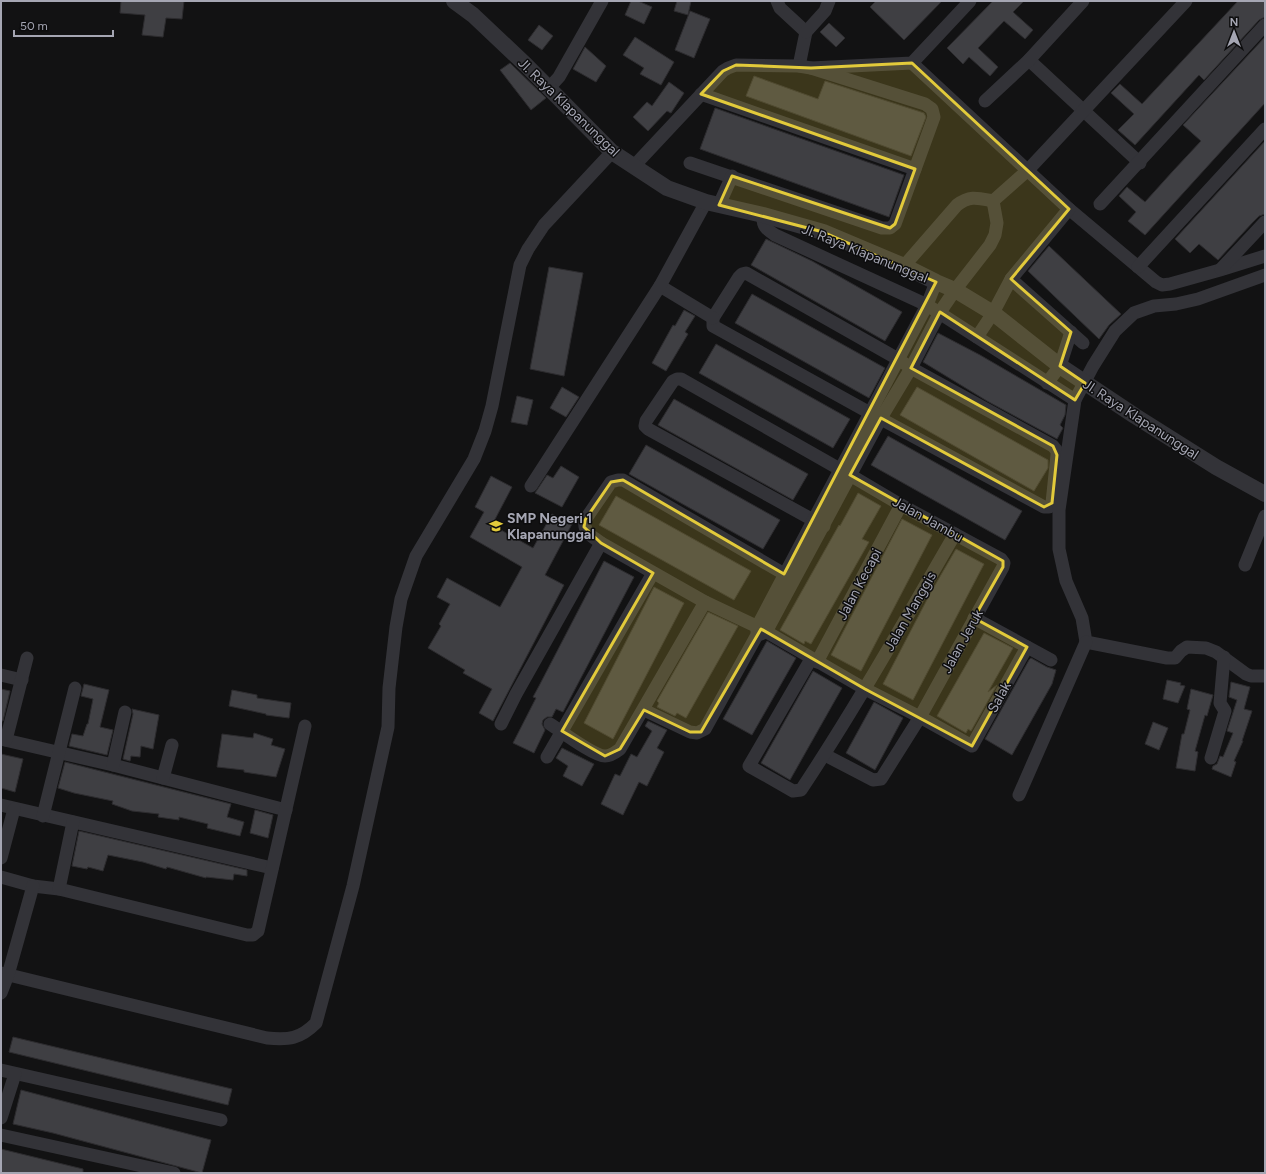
<svg xmlns="http://www.w3.org/2000/svg" width="1266" height="1174" font-family="Figtree,sans-serif">
	<style>
		.building { fill: #3f3f43; stroke: #2d2c2f }
		.lines { fill: none; stroke-linecap: round; stroke-linejoin: round }
		.minor { stroke: #333338; stroke-width: 13 }
		.tertiary { stroke: #333338; stroke-width: 16 }
		.marked { fill: #e2ca3b; fill-opacity: 0.2; stroke: #e2ca3b; stroke-width: 3; stroke-linejoin: round }
		.labels { text-anchor: middle; stroke-width: 3; stroke-linejoin: round; paint-order: stroke }
		.street-label { font-size: 14px; fill: #a5a6b3; stroke: #0d0d0e }
		.poi-label { font-size: 14px; font-weight: bold; fill: #a5a6b3; stroke: #0d0d0e; text-anchor: start }
	</style>
	<rect width="100%" height="100%" fill="#121213"/>
	<g class="building">
		<path d="M121,1H184L182,19L166,18L163,37L142,35L145,15L120,13Z"/>
		<path d="M631,1H638L652,7L644,24L625,15Z"/>
		<path d="M677,1H691L688,15L674,11Z"/>
		<path d="M876,1H942L904,40L870,7Z"/>
		<path d="M993,1H1024L1013,12L1033,30L1025,39L1004,21L978,48L998,67L990,76L969,57L963,64L947,48Z"/>
		<path d="M1238,1H1265V17L1259,20L1204,80L1199,75L1135,145L1118,130L1134,114L1111,93L1120,84L1142,104Z"/>
		<path d="M690,11L710,19L694,58L675,50Z"/>
		<path d="M829,23L845,38L836,47L820,32Z"/>
		<path d="M539,25L553,36L542,50L528,40Z"/>
		<path d="M635,37L674,62L661,85L640,74L644,68L623,55Z"/>
		<path d="M1265,37V103L1145,235L1128,221L1136,212L1119,196L1127,187L1145,202L1173,171L1201,141L1183,125Z"/>
		<path d="M585,47L606,66L596,82L573,69Z"/>
		<path d="M510,63L546,98L531,110L500,70Z"/>
		<path d="M754,76L818,99L825,81L924,113L926,117L911,156L746,96Z"/>
		<path d="M669,82L684,93L671,113L667,111L648,131L633,117L647,102L652,106Z"/>
		<path d="M715,108L904,175L889,217L700,149Z"/>
		<path d="M1265,141V214L1259,216L1253,222L1218,260L1199,244L1190,253L1175,239Z"/>
		<path d="M766,239L812,261L902,312L885,341L751,265Z"/>
		<path d="M1049,246L1121,314L1109,325L1099,339L1028,271Z"/>
		<path d="M549,267L583,273L564,376L530,369Z"/>
		<path d="M752,294L885,368L869,398L735,323Z"/>
		<path d="M684,310L695,316L685,332L688,334L666,371L652,363L673,325L675,326Z"/>
		<path d="M938,333L980,355L1066,405L1065,415L1060,425L1063,428L1057,439L987,401L923,362Z"/>
		<path d="M716,344L850,419L833,448L699,373Z"/>
		<path d="M562,387L579,397L566,417L550,408Z"/>
		<path d="M917,387L1048,460V468L1034,491L900,415Z"/>
		<path d="M517,396L533,400L527,425L511,422Z"/>
		<path d="M674,399L808,474L793,500L658,425Z"/>
		<path d="M888,436L1022,511L1005,540L871,465Z"/>
		<path d="M646,445L780,520L763,549L629,474Z"/>
		<path d="M561,466L579,477L562,507L535,493L547,475L553,478Z"/>
		<path d="M491,476L512,487L492,525L533,548L552,514L572,524L545,575L564,585L493,721L479,713L492,689L463,673L465,670L428,648L441,626L439,624L450,604L437,597L447,578L500,607L522,567L470,537L484,512L475,507Z"/>
		<path d="M858,493L881,506L862,539L869,542L811,644L805,641L804,644L780,630L839,525L840,526Z"/>
		<path d="M616,496L751,571L734,600L599,525Z"/>
		<path d="M902,519L932,535L861,671L831,655Z"/>
		<path d="M956,549L984,564L913,700L883,684L931,592Z"/>
		<path d="M604,561L634,577L563,712L556,709L552,717H547L543,720L542,724L545,730L534,753L513,743L536,698L533,697L539,686Z"/>
		<path d="M654,587L684,603L613,739L584,723Z"/>
		<path d="M708,612L738,626L686,718L677,713L675,716L657,707L659,703L657,701Z"/>
		<path d="M984,633L1013,648L988,692L997,685L971,731L968,729L966,733L937,716Z"/>
		<path d="M767,641L796,658L752,735L723,719Z"/>
		<path d="M1031,658L1047,667L1056,670L1052,684L1012,755L985,739L1029,660Z"/>
		<path d="M813,671L842,688L790,780L761,763Z"/>
		<path d="M1167,680L1181,683L1180,685L1185,686L1178,703L1163,699Z"/>
		<path d="M1231,682L1250,687L1244,709L1252,711L1242,741H1243L1234,761L1236,762L1231,777L1212,769L1213,766L1217,764L1220,756L1223,757L1233,733L1227,731L1237,700L1229,697Z"/>
		<path d="M84,684L109,690L100,727L113,730L107,755L69,746L72,734L83,736L87,724H88L93,699L81,696Z"/>
		<path d="M1,689L10,691L3,721H1Z"/>
		<path d="M1191,689L1213,695L1207,716L1205,715L1195,751L1198,752L1195,771L1176,768L1182,734H1184L1190,710L1187,709Z"/>
		<path d="M232,690L257,695V698L291,703L289,718L266,715V714L229,706Z"/>
		<path d="M874,702L903,718L875,770L846,753Z"/>
		<path d="M132,709L159,715L153,749L141,746L140,757L131,756L130,761L123,759L133,714Z"/>
		<path d="M648,721L667,730L657,748L664,752L647,786L639,782L623,815L601,804L615,774L620,776L631,754L637,757L652,731L645,726Z"/>
		<path d="M1153,722L1168,728L1159,750L1145,744Z"/>
		<path d="M254,733L273,739L271,745L285,749L276,777L244,772V770L217,767L222,734L253,738Z"/>
		<path d="M562,748L594,764L582,786L563,776L568,766L556,758Z"/>
		<path d="M1,754L23,759L15,792L1,788Z"/>
		<path d="M65,762L231,804L227,817L244,822L240,836L207,828L208,824L179,817V820L158,817L159,814L132,811L112,804L113,801L74,793L58,788Z"/>
		<path d="M255,810L273,815L268,838L250,833Z"/>
		<path d="M79,831L247,870V876L234,874L233,880L206,877V878L167,867L166,869L143,862L108,855L103,871L88,867L87,869L72,866Z"/>
		<path d="M13,1037L232,1089L228,1105L9,1052Z"/>
		<path d="M21,1090L211,1140L202,1173L53,1133L13,1124Z"/>
		<path d="M1,1149L83,1169V1173H1Z"/>
	</g>
	<g class="lines">
		<g class="minor">
			<path d="M777,1L780,8L806,32L799,66"/>
			<path d="M806,32L825,11L829,1"/>
			<path d="M1029,60L1140,163"/>
			<path d="M912,63L1069,209L1156,282L1162,285L1170,284L1220,270L1265,256"/>
			<path d="M549,88L559,77L602,1"/>
			<path d="M701,94L915,169"/>
			<path d="M985,101L1029,60L1083,1"/>
			<path d="M690,163L882,228H890L895,224L934,117L932,109L925,104L811,68"/>
			<path d="M634,166L723,71L728,68L736,65L799,66L811,68L912,63L970,1"/>
			<path d="M993,201L1028,170L1186,1"/>
			<path d="M1100,204L1265,25"/>
			<path d="M719,205L732,176"/>
			<path d="M763,215C762,226 766,229 775,235L927,305L1075,400"/>
			<path d="M904,266L957,205C970,195 978,198 993,201"/>
			<path d="M1138,267L1265,129"/>
			<path d="M1221,269L1265,222"/>
			<path d="M746,273L898,359L911,368L1053,446L1057,451V455L1052,503L1049,507H1044L870,413L713,326V318L739,277L742,274Z"/>
			<path d="M1265,275L1198,299L1176,304L1154,306L1134,313L1115,331L1093,366L1075,400L1059,510V549L1066,581L1082,618L1086,642L1167,658H1175L1181,651L1187,647L1206,648L1216,652L1246,674L1251,676H1265"/>
			<path d="M1011,279L1083,343"/>
			<path d="M660,286L713,318"/>
			<path d="M977,337L993,313L1011,279L1069,209"/>
			<path d="M1047,383L1060,366L1071,332"/>
			<path d="M531,486L660,286L706,202"/>
			<path d="M824,526L648,429L645,426L646,421L673,381L677,379H681L850,475L901,505L1001,559L1004,563L1003,567L920,717L881,779L873,780L825,755"/>
			<path d="M1245,565L1265,516"/>
			<path d="M793,579L623,480H618L611,482L585,520C583,533 592,536 601,543L705,602L760,628L865,689L920,717L972,746L1027,647"/>
			<path d="M974,618L1051,660"/>
			<path d="M758,635L766,632L881,418L911,368L940,312L955,290L990,245L995,235L997,223L993,201"/>
			<path d="M811,659L749,766L793,791L801,790C856,707 905,620 955,534"/>
			<path d="M817,662L901,505"/>
			<path d="M1,675L22,680"/>
			<path d="M644,710L690,732L697,733L705,729L757,635V627L927,305L936,282"/>
			<path d="M501,724L516,694L601,543"/>
			<path d="M550,724C561,731 594,756 605,756C611,756 616,752 620,749L705,602"/>
			<path d="M1,739L113,765L286,810"/>
			<path d="M6,740L27,658"/>
			<path d="M547,757L653,573"/>
			<path d="M1211,758L1225,711L1220,703L1224,657"/>
			<path d="M113,765L125,712"/>
			<path d="M163,778L172,745"/>
			<path d="M1019,795L1086,642"/>
			<path d="M1,805L272,868"/>
			<path d="M43,816L75,688"/>
			<path d="M1,858L14,809"/>
			<path d="M1,877L33,886L59,889L247,935H253L258,931L305,726"/>
			<path d="M59,889L73,822"/>
			<path d="M1,973L267,1038C289,1040 300,1039 316,1023L353,886L388,727L389,688L396,627L401,599L416,556L474,459L485,431L492,406L520,265L528,249L544,225L612,152"/>
			<path d="M1,993L8,975L33,886"/>
			<path d="M1,1070L221,1120"/>
			<path d="M1,1118L15,1074"/>
			<path d="M1,1135L174,1173"/>
		</g>
		<path class="tertiary" d="M454,1L473,15L526,65L612,152L667,188L706,202L763,215L823,232L904,266L936,282L955,290L993,313L1060,366L1135,416L1216,467L1265,494"/>
	</g>
	<path class="marked" d="M912,63L1069,209L1011,279L1071,332L1060,366L1085,383L1075,400L940,312L911,368L1053,446L1057,455L1052,503L1044,507L881,418L850,475L1003,561V567L974,618L1027,647L972,746L865,689L761,629L701,732H690L644,710L620,749L605,756L562,731L653,573L601,543L584,527L585,520L611,482L623,480L784,574L936,282L823,232L719,205L732,176L890,228L895,224L915,169L701,94L723,71L736,65L811,68Z"/>
	<defs>
		<g id="school-bare" transform="scale(1.08)"><path d="M0-5L7-2L0 1L-7-2ZM-4 1L0 2.5L4 1V4Q0 6-4 4Z" fill="#e2ca3b" stroke="#0d0d0e" stroke-width="2.5" paint-order="stroke"/></g>
	</defs>
	<g fill-rule="evenodd">
		<use href="#school-bare" x="496" y="526"/>
	</g>
	<g class="labels">
		<g class="street-label">
			<text transform="translate(569 107) rotate(44)" y="5">Jl. Raya Klapanunggal</text>
			<text transform="translate(865 253) rotate(22)" y="5">Jl. Raya Klapanunggal</text>
			<text transform="translate(1141 419) rotate(33)" y="5">Jl. Raya Klapanunggal</text>
			<text transform="translate(928 519) rotate(29)" y="5">Jalan Jambu</text>
			<text transform="translate(859 584) rotate(-62)" y="5">Jalan Kecapi</text>
			<text transform="translate(910 611) rotate(-60)" y="5">Jalan Manggis</text>
			<text transform="translate(962 641) rotate(-61)" y="5">Jalan Jeruk</text>
			<text transform="translate(999 697) rotate(-61)" y="5">Salak</text>
		</g>
		<g class="poi-label">
			<text x="507" y="523">SMP Negeri 1<tspan x="507" dy="16">Klapanunggal</tspan></text>
		</g>
	</g>
	<rect width="1266" height="1174" fill="none" stroke="#a5a6b3" stroke-width="4"/>
	<g transform="translate(1234 32)" stroke="#0d0d0e" stroke-width="3" paint-order="stroke">
	<path d="M0-3L7 15L0 10L-7 15Z" fill="#a5a6b3"/>
	<text y="-6" font-size="11" font-weight="bold" text-anchor="middle" fill="#a5a6b3">N</text>
	</g>
	<path d="M14 30v6h99v-6" fill="none" stroke="#a5a6b3" stroke-width="2"/>
	<text x="20" y="30" font-size="12" fill="#a5a6b3" stroke="#0d0d0e" stroke-width="3" paint-order="stroke">50 m</text>
</svg>
